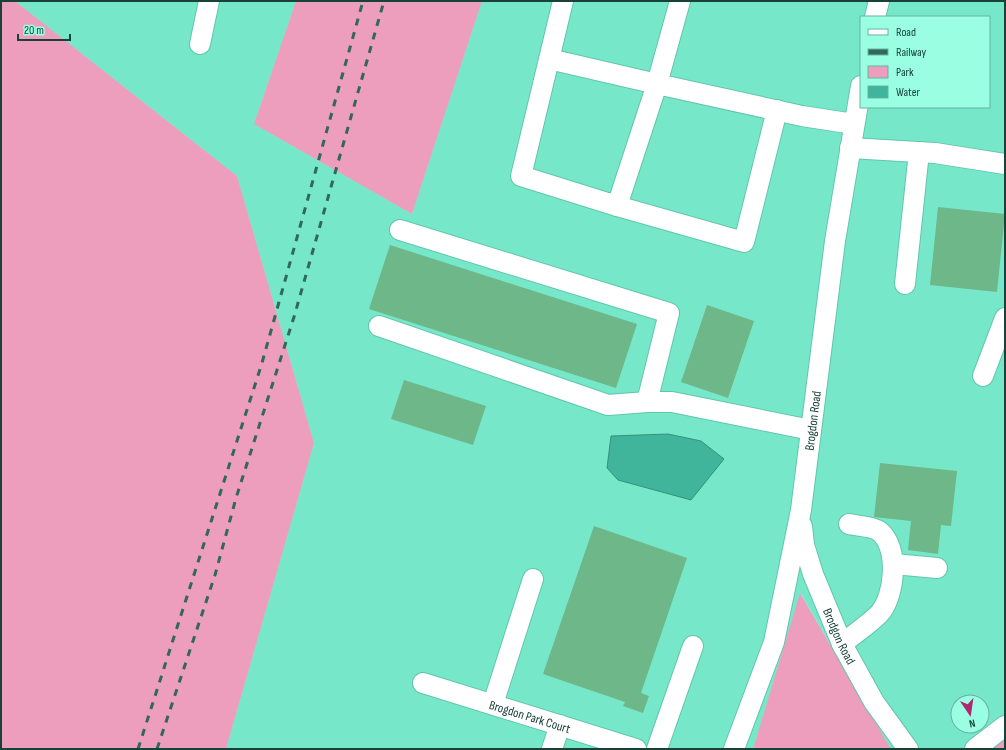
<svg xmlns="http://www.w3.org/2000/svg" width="1006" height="750" font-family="'Sofia Sans Condensed',sans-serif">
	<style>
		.built { fill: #77e7ca; fill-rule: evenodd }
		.green { fill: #ee9ebd }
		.water { fill: #40b59b; stroke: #34927d }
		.building { fill: #6db788 }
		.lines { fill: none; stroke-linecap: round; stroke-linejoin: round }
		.minor-casing { stroke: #61c6ad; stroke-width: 22 }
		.minor { stroke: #fff; stroke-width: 20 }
		.rail { stroke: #31685a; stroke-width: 3; stroke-dasharray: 7 7; stroke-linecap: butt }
		.labels { text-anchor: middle; stroke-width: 3; stroke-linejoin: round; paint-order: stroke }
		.street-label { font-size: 13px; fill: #184238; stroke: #9afee3 }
	</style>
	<rect width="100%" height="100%" fill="#8cf0d6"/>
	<path class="built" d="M15,1H296L254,124L412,214L482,1H1005V731L974,749H891L801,593L753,749H226L314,443L237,176ZM861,17H989V107H861ZM958,702H982V726H958Z"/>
	<g class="green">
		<path d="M1,1H15L237,176L314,443L226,749H1Z"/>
		<path d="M296,1H482L412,214L254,124Z"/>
		<path d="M800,593L891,749H753Z"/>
		<path d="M1005,731V749H974Z"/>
	</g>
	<path class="water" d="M668,434L701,441L724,459L691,500L618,480L607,468L611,436Z"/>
	<g class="building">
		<path d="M938,207L1005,214L997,292L930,285Z"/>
		<path d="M390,245L637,324L616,388L369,309Z"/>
		<path d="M707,305L754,321L728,398L681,382Z"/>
		<path d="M404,380L486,406L473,445L391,419Z"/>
		<path d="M880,463L957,471L951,526L941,525L938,554L908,550L911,521L874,517Z"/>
		<path d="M594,526L687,558L641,693L649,696L643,713L623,706L625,702L543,674Z"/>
	</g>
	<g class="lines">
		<g class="minor-casing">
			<g id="minor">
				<path d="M563,1L521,176L617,206L744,242L777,110"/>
				<path d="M680,1L657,84L802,116L854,124"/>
				<path d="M875,17L879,1"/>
				<path d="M200,44L209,1"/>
				<path d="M549,59L657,84L617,206"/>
				<path d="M850,148L935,153L1005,164"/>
				<path d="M400,230L669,313L647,402"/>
				<path d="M905,284L919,152"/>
				<path d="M379,326L608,405L647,402H672L811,430"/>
				<path d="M983,376L1005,318"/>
				<path id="s1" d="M802,526L804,545L813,574L842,644L874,702L908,749"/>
				<path d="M894,564L937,568"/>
				<path d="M842,644C854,634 868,625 879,614C895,597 900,547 879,531C872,526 857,526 849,524"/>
				<path id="s2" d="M423,683L636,749"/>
				<path d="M493,704L533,579"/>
				<path d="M552,749L560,725"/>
				<path d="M657,749L693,646"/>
				<path id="s3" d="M734,749L774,642L801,510L835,241L861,86"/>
				<path d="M975,749L1005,726"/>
			</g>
		</g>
		<use href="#minor" class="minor"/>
		<g class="rail">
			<path d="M138,749L262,363L363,1"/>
			<path d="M157,749L215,575L236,498L294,317L384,1"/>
		</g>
	</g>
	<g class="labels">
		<g class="street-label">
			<text dy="5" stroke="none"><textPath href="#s3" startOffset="339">Brogdon Road</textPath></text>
			<text dy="5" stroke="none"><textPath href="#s1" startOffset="117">Brodgon Road</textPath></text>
			<text dy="5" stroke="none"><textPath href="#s2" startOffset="112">Brogdon Park Court</textPath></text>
		</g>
	</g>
	<rect width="1006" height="750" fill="none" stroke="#184238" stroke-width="4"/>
	<rect x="860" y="16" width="130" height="92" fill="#9afee3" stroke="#66b39f"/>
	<rect x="868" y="29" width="20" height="6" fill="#ffffff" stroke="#66b39f"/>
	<text x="896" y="36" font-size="12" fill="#184238">Road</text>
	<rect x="868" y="49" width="20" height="6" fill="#31685a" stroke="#66b39f"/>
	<text x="896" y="56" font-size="12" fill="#184238">Railway</text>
	<rect x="868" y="66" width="20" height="12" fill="#ee9ebd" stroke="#66b39f"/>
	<text x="896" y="76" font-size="12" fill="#184238">Park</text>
	<rect x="868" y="86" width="20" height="12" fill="#40b59b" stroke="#66b39f"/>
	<text x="896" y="96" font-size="12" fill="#184238">Water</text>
	<g transform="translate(970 714) rotate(167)"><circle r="19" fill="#9afee3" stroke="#66b39f"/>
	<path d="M0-3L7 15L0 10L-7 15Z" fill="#af286c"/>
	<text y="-6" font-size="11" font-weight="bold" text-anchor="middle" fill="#184238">N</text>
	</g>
	<path d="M18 34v6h52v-6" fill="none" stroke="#184238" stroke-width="2"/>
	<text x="24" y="34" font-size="12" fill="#184238" stroke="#9afee3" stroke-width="3" paint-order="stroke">20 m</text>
</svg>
